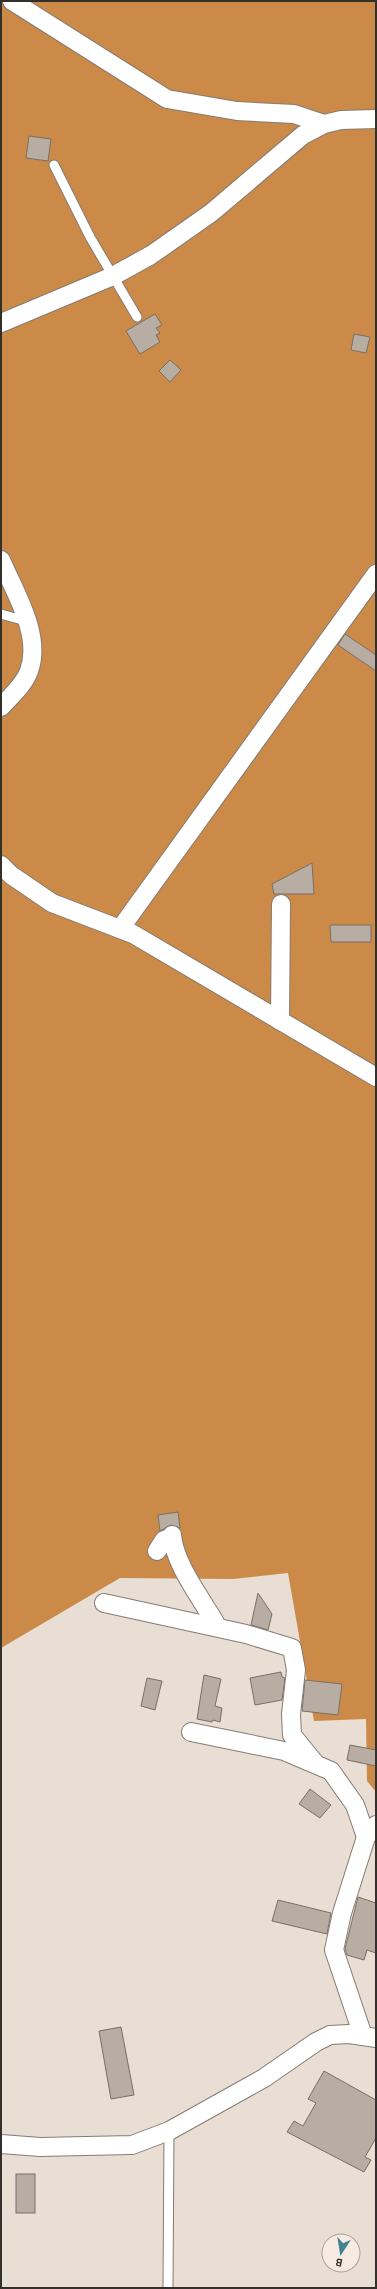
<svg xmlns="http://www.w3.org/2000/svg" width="377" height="2289" font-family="'Archivo Narrow',sans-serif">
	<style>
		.forest { fill: #cc8a49 }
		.building { fill: #b8ada3; stroke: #796f66 }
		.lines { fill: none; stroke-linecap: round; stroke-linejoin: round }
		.lane-casing { stroke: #857b72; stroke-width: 11 }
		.street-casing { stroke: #857b72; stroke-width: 20 }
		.lane { stroke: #fff; stroke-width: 9 }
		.street { stroke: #fff; stroke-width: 18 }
	</style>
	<rect width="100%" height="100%" fill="#e9ded4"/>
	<path class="forest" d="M1,1H376V1792L367,1781L366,1719L314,1721L288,1573L233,1579L120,1578L1,1648Z"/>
	<g class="building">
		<path d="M29,136L51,139L48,161L26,158Z"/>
		<path d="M155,314L162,325L156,328L160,333L156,335L160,342L140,354L126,331Z"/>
		<path d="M354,334L370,337L366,353L351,350Z"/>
		<path d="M170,360L181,370L170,382L159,371Z"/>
		<path d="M345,634L376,655V671L338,645Z"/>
		<path d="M312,863L314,894H274L272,884Z"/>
		<path d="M330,925H371V942H331Z"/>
		<path d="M178,1512L180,1528L171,1525L160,1531L158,1515Z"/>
		<path d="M258,1593L272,1614L268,1630L251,1625Z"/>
		<path d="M281,1672L282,1677L285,1678L282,1700L255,1705L250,1678Z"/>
		<path d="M204,1675L221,1679L215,1706L222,1708L220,1722L213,1720L212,1722L197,1719Z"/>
		<path d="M147,1678L162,1681L155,1710L141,1706Z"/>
		<path d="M305,1680L342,1684L338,1715L302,1711Z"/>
		<path d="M350,1745L376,1750V1766L347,1760Z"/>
		<path d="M310,1789L331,1805L320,1818L299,1804Z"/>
		<path d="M358,1897L376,1903V1953L367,1950L364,1960L347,1955L345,1949Z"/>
		<path d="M278,1900L331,1913L327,1934L272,1921Z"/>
		<path d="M121,2027L134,2095L111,2099L99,2031Z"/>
		<path d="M324,2071L376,2100V2138L365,2157L371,2160L364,2172L287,2132L294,2121L303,2126L316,2103L308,2099Z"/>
		<rect x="16" y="2174" width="19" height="39"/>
	</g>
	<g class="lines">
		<g class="lane-casing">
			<g id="lane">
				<path d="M54,165L90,237L137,317"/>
				<path d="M1,614L26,621"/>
				<path d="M168,2288L169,2131"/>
			</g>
		</g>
		<g class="street-casing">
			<g id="street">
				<path d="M12,1L167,99L237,111L294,114L324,124"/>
				<path d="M1,323L113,276L151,255L211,213L303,135L324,124L341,120L376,119"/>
				<path d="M1,560C15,593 42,635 29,671C24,685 11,696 1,707"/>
				<path d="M1,865L11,875L52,903L133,934L376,1077"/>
				<path d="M120,929L376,574"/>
				<path d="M280,1021L281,904"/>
				<path d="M172,1535C174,1558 191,1584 203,1603C208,1612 213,1617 217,1627"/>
				<path d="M157,1551L164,1540L172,1538"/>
				<path d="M104,1603L246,1634L292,1648L296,1670L291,1714L292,1735L314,1762"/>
				<path d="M191,1732L284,1751L331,1771L355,1805L366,1837"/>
				<path d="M363,2036L334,1950L342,1913L366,1837L376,1825"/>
				<path d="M1,2144L40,2147L132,2145L169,2131L264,2078L316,2042L330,2035L349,2034L376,2038"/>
			</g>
		</g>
		<use href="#lane" class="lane"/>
		<use href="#street" class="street"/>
	</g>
	<rect width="377" height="2289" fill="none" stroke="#332f2b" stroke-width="4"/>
	<g transform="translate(341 2253) rotate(192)"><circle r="19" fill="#f7ebe1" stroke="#a9a098"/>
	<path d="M0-3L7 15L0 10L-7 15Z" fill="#3f8391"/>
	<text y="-6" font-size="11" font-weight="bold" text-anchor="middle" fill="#332f2b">B</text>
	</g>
</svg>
